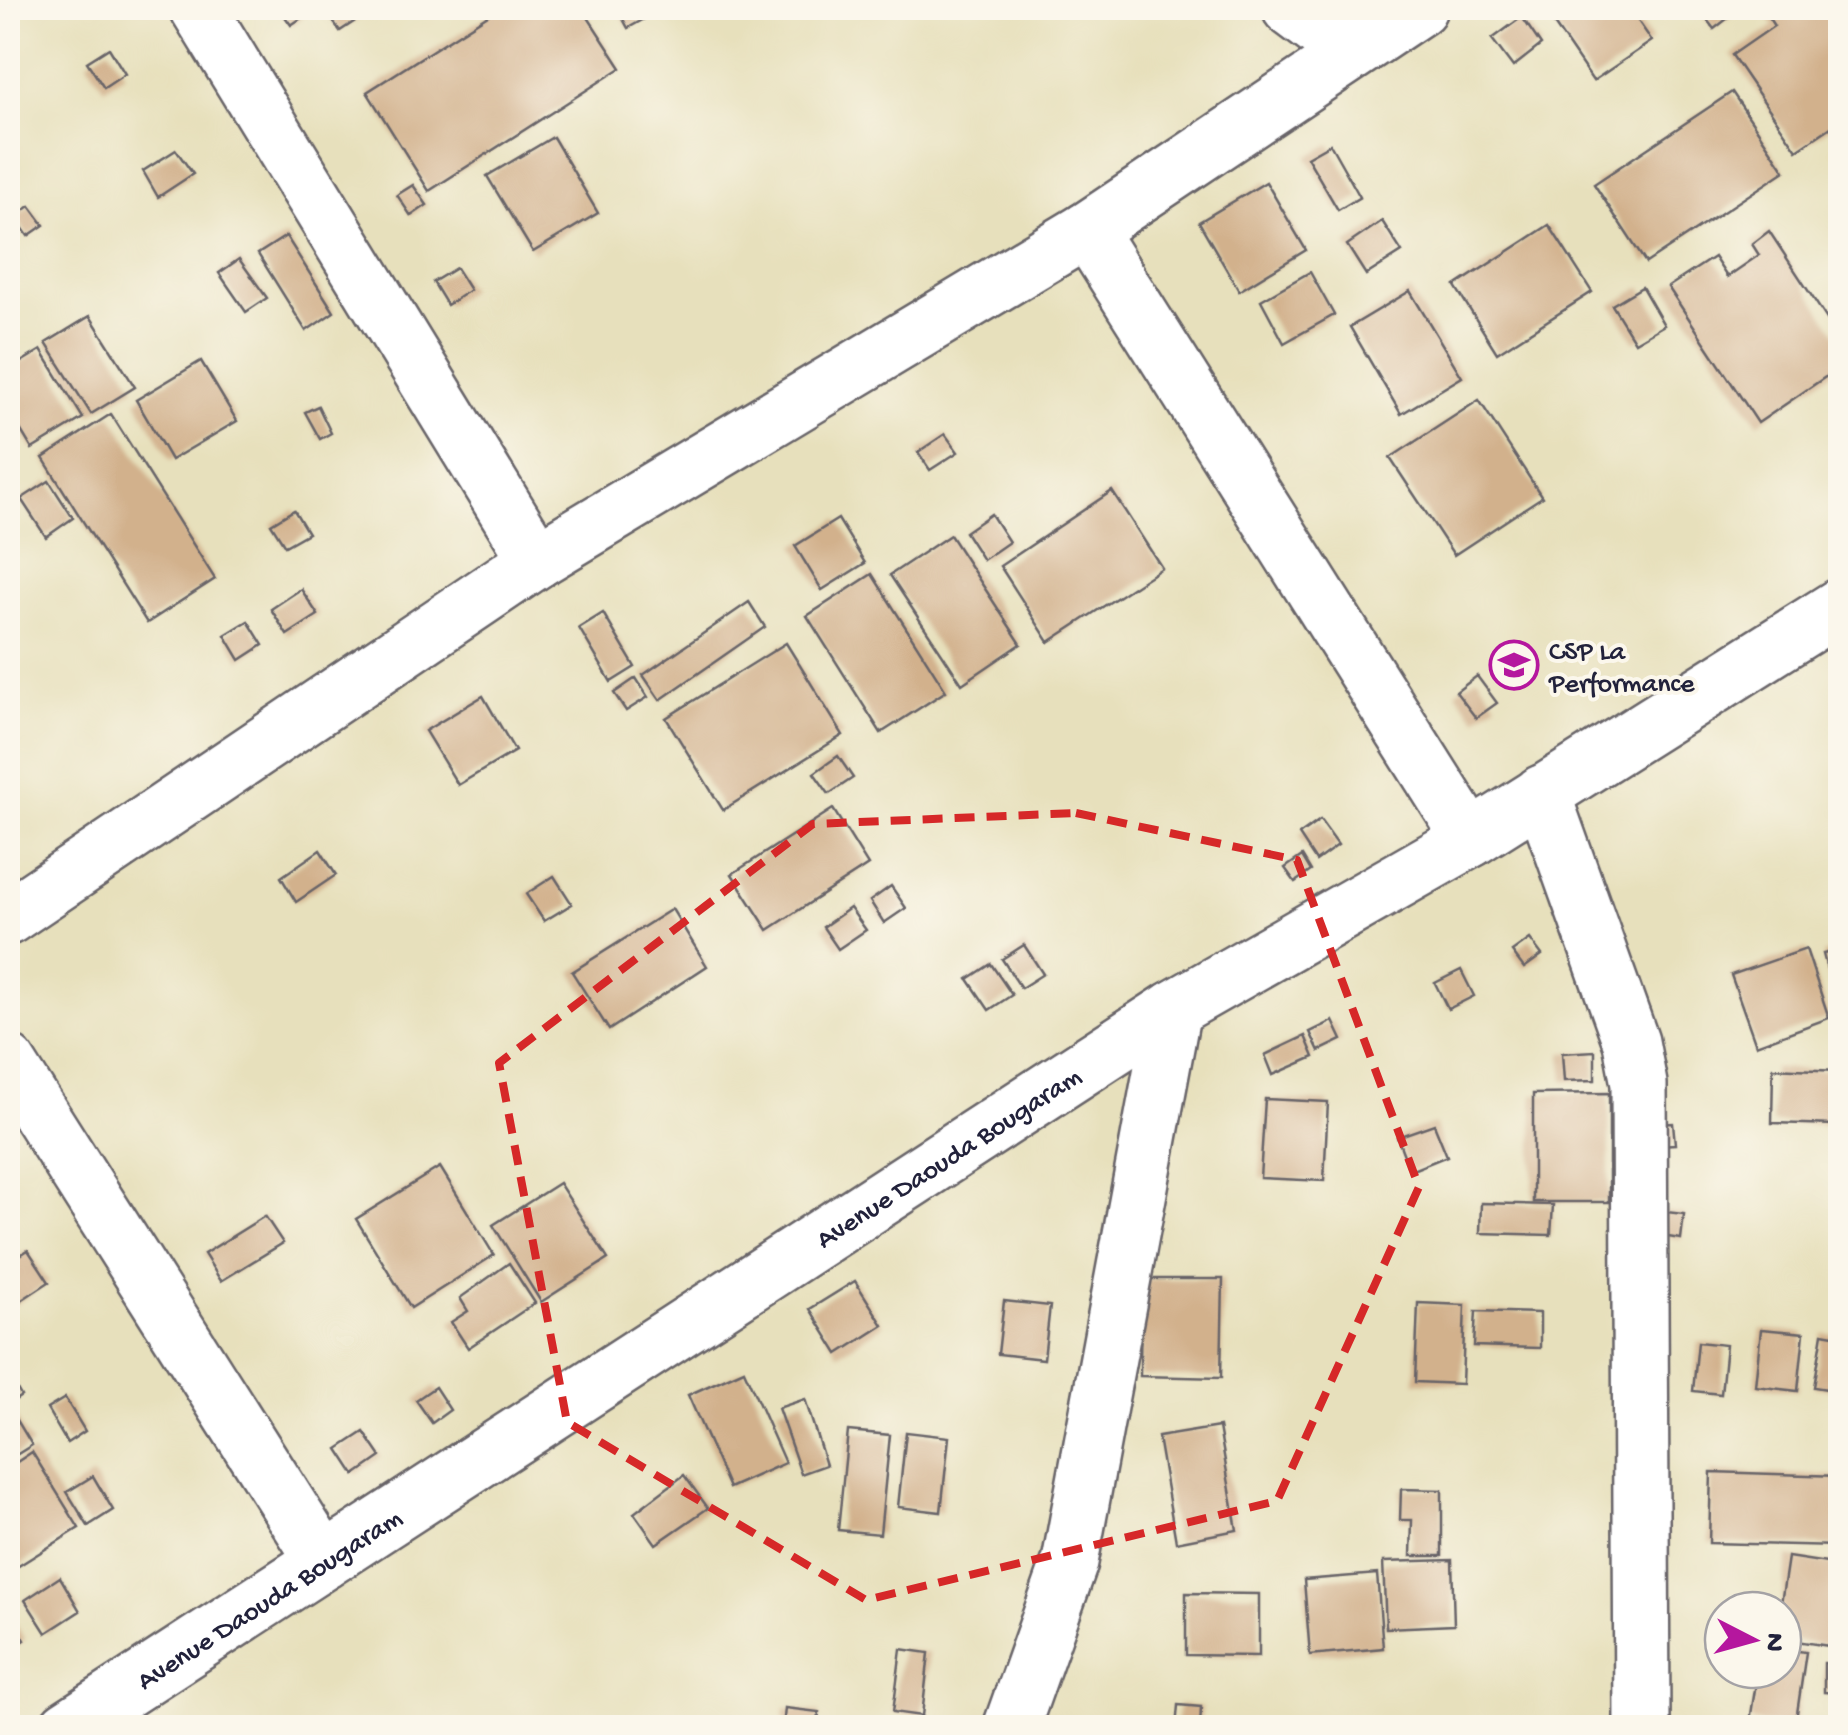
<svg xmlns="http://www.w3.org/2000/svg" width="1848" height="1735" font-family="'Gochi Hand',sans-serif">
	<style>
		.building { fill: #d2b18c }
		.lines { fill: none; stroke-linecap: round; stroke-linejoin: round }
		.minor-casing { stroke: #676468; stroke-width: 60 }
		.minor { stroke: #fff; stroke-width: 55 }
		.marked { fill: none; stroke: #d62828; stroke-width: 8; stroke-dasharray: 20 12; stroke-linejoin: round }
		.labels { text-anchor: middle; stroke-width: 8; stroke-linejoin: round; paint-order: stroke }
		.poi-label { font-size: 28px; fill: #22223b; stroke: #fbf7ec; text-anchor: start }
		.street-label { font-size: 28px; fill: #22223b; stroke: #fbf7ec }
	</style>
	<rect width="100%" height="100%" fill="#fbf7ec"/>
	<filter id="ink" filterUnits="userSpaceOnUse"><feTurbulence type="fractalNoise" baseFrequency=".01" numOctaves="2"/><feDisplacementMap in="SourceGraphic" scale="20" xChannelSelector="R" yChannelSelector="G"/><feConvolveMatrix kernelMatrix="1 2 1 2 8 2 1 2 1" color-interpolation-filters="sRGB"/></filter>
	<filter id="wash" filterUnits="userSpaceOnUse"><feTurbulence type="fractalNoise" baseFrequency=".0048" numOctaves="4" result="noise"/><feDisplacementMap in="SourceGraphic" scale="40" xChannelSelector="R" yChannelSelector="G"/><feGaussianBlur stdDeviation="2.25" result="paint"/><feColorMatrix in="noise" values="0 0 0 0 0 0 0 0 0 0 0 0 0 0 0 0 0 1.4 0 .05"/><feComposite in="paint" operator="in"/></filter>
	<g filter="url(#wash)">
		<rect width="100%" height="100%" fill="#e7e0bc"/>
		<g id="blocks">
			<g class="building">
				<path d="M279,8H316L291,25Z"/>
				<path d="M324,8H375L340,31Z"/>
				<path d="M499,8H582L621,68L429,191L367,92Z"/>
				<path d="M617,8H664L628,28Z"/>
				<path d="M1579,8H1629L1652,41L1593,81L1554,24Z"/>
				<path d="M1698,8H1741L1714,29Z"/>
				<path d="M1765,8H1788L1792,13L1800,8H1840V121L1797,150L1732,55L1774,26L1763,9Z"/>
				<path d="M1522,17L1541,45L1513,67L1492,39Z"/>
				<path d="M109,48L125,74L104,88L87,62Z"/>
				<path d="M1732,92L1785,171L1646,263L1594,184Z"/>
				<path d="M553,137L598,213L533,252L487,176Z"/>
				<path d="M1330,144L1360,197L1338,210L1307,157Z"/>
				<path d="M176,150L193,174L158,197L143,171Z"/>
				<path d="M1266,182L1306,250L1239,291L1199,222Z"/>
				<path d="M413,185L427,205L411,216L397,195Z"/>
				<path d="M30,206L44,225L28,236L15,217Z"/>
				<path d="M1382,221L1402,252L1366,275L1347,245Z"/>
				<path d="M1549,225L1592,292L1497,353L1455,286Z"/>
				<path d="M1769,231L1840,339V367L1758,423L1668,287L1714,257L1727,277L1759,255L1752,244Z"/>
				<path d="M286,236L334,312L306,331L258,254Z"/>
				<path d="M239,259L267,298L246,312L219,273Z"/>
				<path d="M456,268L470,290L447,305L433,282Z"/>
				<path d="M1310,272L1334,315L1284,343L1261,300Z"/>
				<path d="M1642,287L1664,325L1635,342L1612,305Z"/>
				<path d="M1410,291L1462,377L1401,414L1350,327Z"/>
				<path d="M90,316L135,387L91,414L46,343Z"/>
				<path d="M41,350L83,418L32,449L8,409V370Z"/>
				<path d="M201,361L237,421L171,460L136,400Z"/>
				<path d="M1479,400L1542,497L1454,555L1390,458Z"/>
				<path d="M318,406L331,433L320,439L305,412Z"/>
				<path d="M111,414L215,579L147,623L43,458Z"/>
				<path d="M945,434L958,452L930,470L918,452Z"/>
				<path d="M49,481L73,518L46,537L21,499Z"/>
				<path d="M1112,491L1162,568L1049,642L1000,566Z"/>
				<path d="M294,510L308,533L285,546L271,524Z"/>
				<path d="M991,514L1009,542L983,560L965,532Z"/>
				<path d="M838,519L865,563L822,590L795,546Z"/>
				<path d="M950,535L1021,644L962,684L890,575Z"/>
				<path d="M872,574L946,691L881,733L807,616Z"/>
				<path d="M301,589L318,615L287,635L271,609Z"/>
				<path d="M749,602L765,627L660,700L643,675Z"/>
				<path d="M603,613L635,667L611,682L579,628Z"/>
				<path d="M248,621L263,645L240,660L225,635Z"/>
				<path d="M786,643L843,735L723,810L666,718Z"/>
				<path d="M1477,676L1497,703L1476,718L1456,692Z"/>
				<path d="M636,678L648,697L626,711L614,693Z"/>
				<path d="M483,696L515,751L458,785L425,731Z"/>
				<path d="M838,756L853,778L829,794L814,773Z"/>
				<path d="M833,809L868,865L768,930L732,874Z"/>
				<path d="M1320,820L1338,845L1316,861L1299,835Z"/>
				<path d="M320,850L336,875L296,902L281,877Z"/>
				<path d="M1302,856L1311,871L1295,882L1285,868Z"/>
				<path d="M554,876L572,904L544,921L526,894Z"/>
				<path d="M891,886L906,908L884,923L870,901Z"/>
				<path d="M850,908L866,930L838,949L823,927Z"/>
				<path d="M672,909L707,966L609,1030L572,972Z"/>
				<path d="M1530,939L1542,955L1524,968L1512,952Z"/>
				<path d="M1024,945L1043,974L1021,988L1002,959Z"/>
				<path d="M1806,949L1829,1018L1756,1045L1731,975Z"/>
				<path d="M1840,950V1015H1839L1823,954Z"/>
				<path d="M991,964L1012,995L989,1010L968,979Z"/>
				<path d="M1461,970L1474,996L1448,1009L1435,983Z"/>
				<path d="M1333,1021L1342,1040L1319,1051L1310,1032Z"/>
				<path d="M1305,1036L1314,1057L1273,1075L1265,1055Z"/>
				<path d="M1595,1051V1080L1564,1081L1562,1053Z"/>
				<path d="M1773,1068L1838,1071L1836,1125L1772,1123Z"/>
				<path d="M1609,1093V1202H1533V1094Z"/>
				<path d="M1265,1099L1328,1102L1324,1181L1260,1178Z"/>
				<path d="M1673,1123L1675,1144L1659,1145L1657,1124Z"/>
				<path d="M1434,1124L1447,1156L1410,1171L1397,1137Z"/>
				<path d="M440,1167L494,1255L411,1308L356,1219Z"/>
				<path d="M559,1183L608,1259L541,1302L493,1225Z"/>
				<path d="M1481,1203L1553,1205L1551,1235L1480,1233Z"/>
				<path d="M1658,1211L1684,1214L1681,1239L1655,1235Z"/>
				<path d="M265,1216L283,1243L221,1281L204,1254Z"/>
				<path d="M28,1250L49,1282L8,1309V1263Z"/>
				<path d="M509,1263L535,1303L468,1348L451,1322L468,1311L460,1298Z"/>
				<path d="M1141,1279H1223L1221,1378L1140,1376Z"/>
				<path d="M855,1281L883,1325L838,1354L810,1309Z"/>
				<path d="M1004,1301L1050,1306L1044,1359L998,1354Z"/>
				<path d="M1418,1303L1465,1305L1462,1384L1415,1382Z"/>
				<path d="M1476,1311L1540,1313V1348L1474,1346Z"/>
				<path d="M1761,1329L1804,1333L1798,1391L1755,1386Z"/>
				<path d="M1823,1333L1840,1336V1391L1814,1387Z"/>
				<path d="M1698,1342L1726,1345L1721,1394L1693,1391Z"/>
				<path d="M744,1370L785,1463L729,1488L688,1395Z"/>
				<path d="M8,1373L21,1396L8,1405L32,1445L8,1460Z"/>
				<path d="M435,1387L450,1410L432,1423L416,1400Z"/>
				<path d="M65,1398L85,1431L67,1443L47,1409Z"/>
				<path d="M805,1399L826,1465L801,1474L778,1408Z"/>
				<path d="M1219,1427L1237,1530L1176,1542L1158,1437Z"/>
				<path d="M848,1431L890,1435L880,1534L838,1530Z"/>
				<path d="M364,1432L381,1457L355,1475L338,1449Z"/>
				<path d="M906,1432L949,1437L941,1512L898,1507Z"/>
				<path d="M32,1452L79,1528L12,1570L8,1563V1468Z"/>
				<path d="M1711,1472L1840,1476V1546L1709,1543Z"/>
				<path d="M684,1475L708,1508L656,1544L634,1513Z"/>
				<path d="M93,1476L113,1510L88,1526L67,1492Z"/>
				<path d="M1401,1489L1442,1490V1556H1411L1412,1520H1400Z"/>
				<path d="M1788,1557L1840,1565L1829,1646L1783,1639V1610H1780Z"/>
				<path d="M1452,1560L1454,1625L1386,1628L1383,1562Z"/>
				<path d="M1377,1574L1383,1648L1310,1655L1304,1580Z"/>
				<path d="M60,1577L80,1611L46,1633L25,1600Z"/>
				<path d="M1186,1593L1259,1594V1656L1186,1655Z"/>
				<path d="M8,1611L25,1640L8,1651Z"/>
				<path d="M901,1649L929,1653L922,1716L893,1712Z"/>
				<path d="M1783,1649L1806,1652L1795,1727L1750,1721L1758,1670H1783Z"/>
				<path d="M1824,1663L1840,1664V1693L1824,1692Z"/>
				<path d="M1178,1705L1201,1707L1200,1728H1176Z"/>
				<path d="M785,1708L819,1712L818,1728H783Z"/>
			</g>
		</g>
	</g>
	<g filter="url(#ink)">
		<use href="#blocks" fill-opacity="0" stroke="#676468" stroke-width="2.5"/>
		<g class="lines">
			<g class="minor-casing">
				<g id="minor">
					<path d="M198,8L537,560"/>
					<path d="M1290,8L1350,53"/>
					<path d="M1087,230L1471,839"/>
					<path d="M1542,793L1631,1042L1639,1084L1642,1728"/>
					<path d="M8,917L537,560L1087,230L1419,8"/>
					<path d="M8,1063L324,1561"/>
					<path id="s1" d="M67,1728L1173,1009L1471,839L1840,606"/>
					<path d="M1011,1728L1070,1562L1173,1009"/>
				</g>
			</g>
			<use href="#minor" class="minor"/>
		</g>
	</g>
	<path class="marked" d="M1076,813L1297,860L1419,1187L1277,1501L866,1600L567,1422L499,1063L813,824Z"/>
	<defs>
		<g id="school-ring" transform="scale(2.5)"><circle r="9.5" fill="#fbf7ec" stroke="#b5179e" stroke-width="1.5"/><path d="M0-5L7-2L0 1L-7-2ZM-4 1L0 2.5L4 1V4Q0 6-4 4Z" fill="#b5179e"/></g>
	</defs>
	<g fill-rule="evenodd">
		<use href="#school-ring" x="1514" y="665"/>
	</g>
	<g class="labels">
		<g class="poi-label">
			<text x="1549" y="659">CSP La<tspan x="1549" dy="32">Performance</tspan></text>
		</g>
		<g class="street-label">
			<text dy="10" stroke="none"><textPath href="#s1" startOffset="1050">Avenue Daouda Bougaram</textPath></text>
			<text dy="10" stroke="none"><textPath href="#s1" startOffset="240">Avenue Daouda Bougaram</textPath></text>
		</g>
	</g>
	<rect width="1848" height="1735" fill="none" stroke="#fbf7ec" stroke-width="40"/>
	<g transform="translate(1753 1640) rotate(96)"><circle r="48" fill="#fbf7ec" stroke="#a4a2a5" stroke-width="2.5"/>
	<path d="M0-8L18 38L0 25L-18 38Z" fill="#b5179e"/>
	<text y="-15" font-size="28" font-weight="bold" text-anchor="middle" fill="#22223b">N</text>
	</g>
</svg>
